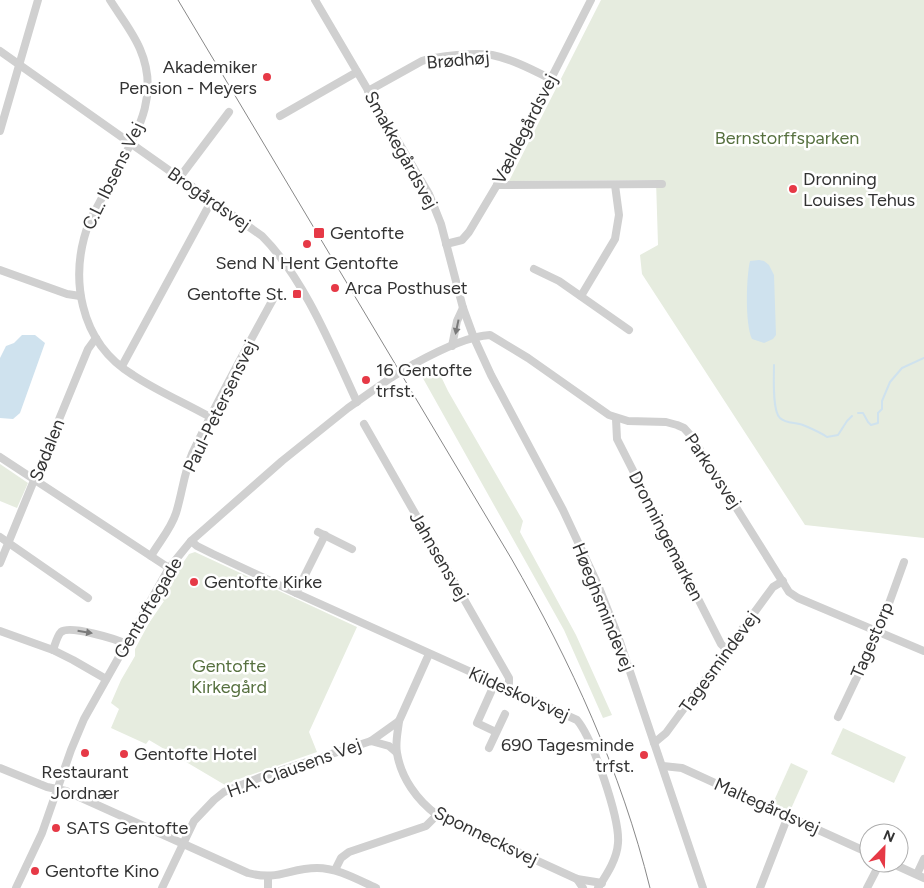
<svg xmlns="http://www.w3.org/2000/svg" width="924" height="888" font-family="Figtree,sans-serif">
	<style>
		.green { fill: #e6ecdf }
		.water { fill: #cfe2ee }
		.lines { fill: none; stroke-linecap: round; stroke-linejoin: round }
		.stream { stroke: #cfe2ee; stroke-width: 2 }
		.minor { stroke: #d0d0d0; stroke-width: 8 }
		.tram { stroke: #888; stroke-width: 1 }
		.minor-bridge { stroke: #d0d0d0; stroke-width: 8 }
		.oneway { fill: #7a7a7a }
		.poi-dot { fill: #e63946; stroke: #fff; stroke-width: 2 }
		.labels { text-anchor: middle; stroke-width: 5; stroke-linejoin: round; paint-order: stroke }
		.street-label { font-size: 18px; fill: #333; stroke: #fff }
		.poi-label { font-size: 18px; fill: #333; stroke: #fff; text-anchor: start }
		.park-label { font-size: 18px; fill: #56703f; stroke: #fff }
	</style>
	<rect width="100%" height="100%" fill="#fff"/>
	<g class="green">
		<path d="M601,0H924V538L805,525L642,274L640,255L658,245L656,180L509,181Z"/>
		<path d="M435,364L448,391L523,521L520,532L576,635L612,715L603,718L564,630L420,373Z"/>
		<path d="M0,464L28,483L17,508L0,501Z"/>
		<path d="M195,552L357,627L309,732L317,752L236,780L225,785L149,740L146,744L111,728L119,709L111,703L121,680L135,656V649L149,623L164,601L159,598L189,554Z"/>
		<path d="M843,728L906,757L894,783L831,754Z"/>
		<path d="M791,763L808,771L790,811L773,803Z"/>
	</g>
	<g class="water">
		<path d="M759,260L764,261L769,265L774,275L776,335L773,339L764,343L752,339C745,325 746,278 750,261Z"/>
		<path d="M22,335H35L45,343L20,413L13,419L0,418V358L6,346L14,343Z"/>
	</g>
	<g class="lines">
		<g class="stream">
			<path d="M774,365C774,376 772,411 780,418C786,424 796,422 803,425C810,428 820,432 827,437L838,435L847,421L852,416"/>
			<path d="M858,413H863L868,422L871,425L878,423V413L882,409V401L890,382L902,368L924,358"/>
		</g>
		<g class="minor">
			<path d="M110,0C120,16 133,32 140,49C159,93 140,127 119,166C109,184 100,202 90,220C68,276 79,342 133,375C157,391 185,403 210,417"/>
			<path d="M315,0L429,194L441,224L463,308L474,338L491,375L563,510L598,585L618,636L703,888"/>
			<path d="M0,51L262,236C304,278 332,348 357,402"/>
			<path d="M368,91L422,61C436,56 478,52 492,55C512,59 533,70 551,79"/>
			<path d="M280,116L357,72"/>
			<path d="M0,131L38,0"/>
			<path d="M180,177L229,112"/>
			<path d="M497,185L662,184"/>
			<path d="M446,244L462,240L469,232L497,185L591,0"/>
			<path d="M534,269L559,281L629,330"/>
			<path d="M0,270L67,294L80,296"/>
			<path d="M581,296L615,239L619,215L615,185"/>
			<path d="M452,346L457,321L463,308"/>
			<path d="M414,364C434,353 468,336 490,335L528,358L609,415L628,421L666,422L677,425L684,428L692,437L789,592L798,598L924,651"/>
			<path d="M122,366L212,200"/>
			<path d="M616,419L617,439L721,644L727,650"/>
			<path d="M364,424L509,678V688"/>
			<path d="M0,457L169,568"/>
			<path d="M318,532L352,549"/>
			<path d="M0,537L88,598"/>
			<path d="M191,541L197,546L213,554L296,593L577,720C593,739 620,819 618,843C617,859 607,874 598,888"/>
			<path d="M151,556C159,542 171,529 176,513C182,494 184,473 192,454C218,399 248,345 277,292"/>
			<path d="M0,563L88,349L96,338"/>
			<path d="M296,593L325,535"/>
			<path d="M0,631L53,650L73,660L106,679"/>
			<path d="M53,650C55,645 57,636 61,632C70,625 116,639 126,644"/>
			<path d="M495,683L477,723L496,732"/>
			<path d="M838,717L879,631L904,562"/>
			<path d="M399,721C398,731 395,743 397,753C401,778 417,800 437,815L577,879L602,883"/>
			<path d="M371,741L399,721L429,654"/>
			<path d="M654,743L666,733L773,587L783,581"/>
			<path d="M489,748L505,714"/>
			<path d="M663,766L682,768L869,853"/>
			<path d="M0,768L47,787L66,791L248,873C279,881 289,868 317,868C338,868 358,880 376,888"/>
			<path d="M891,863L924,878"/>
			<path d="M335,870L341,858L349,852L426,826L437,815"/>
			<path d="M917,874L924,859"/>
			<path d="M577,879L583,888"/>
			<path d="M16,888L42,833L71,750L84,719L169,568L191,541L282,461L348,408L392,377"/>
			<path d="M162,888L194,821L214,800L224,792L261,777L371,741L389,746L396,752"/>
			<path d="M268,888V877"/>
			<path d="M760,888L788,816"/>
			<path d="M867,888L880,863"/>
		</g>
		<path class="tram" d="M178,0L511,558C571,662 621,771 650,888"/>
		<path class="minor-bridge" d="M392,377L414,364"/>
	</g>
	<defs><path id="oneway-solid" d="M-6-.8H1V-3.2L6.5 0L1 3.2V.8H-6Z" transform="scale(1.25)"/></defs>
	<g class="oneway">
		<use href="#oneway-solid" transform="translate(457 327) rotate(102)"/>
		<use href="#oneway-solid" transform="translate(85 632) rotate(9)"/>
	</g>
	<g class="poi-dot">
		<circle cx="267" cy="77" r="5"/>
		<circle cx="793" cy="189" r="5"/>
		<rect x="313" y="227" width="12" height="12" rx="2.5"/>
		<circle cx="307" cy="244" r="5"/>
		<circle cx="335" cy="288" r="5"/>
		<rect x="292" y="289" width="10" height="10" rx="2.5"/>
		<circle cx="366" cy="380" r="5"/>
		<circle cx="194" cy="582" r="5"/>
		<circle cx="85" cy="753" r="5"/>
		<circle cx="124" cy="754" r="5"/>
		<circle cx="644" cy="755" r="5"/>
		<circle cx="56" cy="828" r="5"/>
		<circle cx="35" cy="871" r="5"/>
	</g>
	<g class="labels">
		<g class="street-label">
			<text transform="translate(458 60) rotate(-5)" y="6">Brødhøj</text>
			<text transform="translate(525 129) rotate(-63)" y="6">Vældegårdsvej</text>
			<text transform="translate(401 150) rotate(61)" y="6">Smakkegårdsvej</text>
			<text transform="translate(113 176) rotate(-64)" y="6">C.L. Ibsens Vej</text>
			<text transform="translate(209 199) rotate(35)" y="6">Brogårdsvej</text>
			<text transform="translate(220 406) rotate(-64)" y="6">Paul-Petersensvej</text>
			<text transform="translate(47 450) rotate(-68)" y="6">Sødalen</text>
			<text transform="translate(713 471) rotate(56)" y="6">Parkovsvej</text>
			<text transform="translate(666 536) rotate(63)" y="6">Dronningemarken</text>
			<text transform="translate(439 556) rotate(60)" y="6">Jahnsensvej</text>
			<text transform="translate(603 607) rotate(68)" y="6">Høeghsmindevej</text>
			<text transform="translate(148 608) rotate(-59)" y="6">Gentoftegade</text>
			<text transform="translate(872 640) rotate(-67)" y="6">Tagestorp</text>
			<text transform="translate(719 662) rotate(-54)" y="6">Tagesmindevej</text>
			<text transform="translate(519 694) rotate(24)" y="6">Kildeskovsvej</text>
			<text transform="translate(294 768) rotate(-20)" y="6">H.A. Clausens Vej</text>
			<text transform="translate(767 806) rotate(24)" y="6">Maltegårdsvej</text>
			<text transform="translate(486 836) rotate(26)" y="6">Sponnecksvej</text>
		</g>
		<g class="poi-label">
			<text x="257" y="73" text-anchor="end">Akademiker<tspan x="257" dy="21">Pension - Meyers</tspan></text>
			<text x="803" y="185">Dronning<tspan x="803" dy="21">Louises Tehus</tspan></text>
			<text x="330" y="239">Gentofte</text>
			<text x="307" y="269" text-anchor="middle">Send N Hent Gentofte</text>
			<text x="345" y="294">Arca Posthuset</text>
			<text x="287" y="300" text-anchor="end">Gentofte St.</text>
			<text x="376" y="376">16 Gentofte<tspan x="376" dy="21">trfst.</tspan></text>
			<text x="204" y="588">Gentofte Kirke</text>
			<text x="634" y="751" text-anchor="end">690 Tagesminde<tspan x="634" dy="21">trfst.</tspan></text>
			<text x="134" y="760">Gentofte Hotel</text>
			<text x="85" y="778" text-anchor="middle">Restaurant<tspan x="85" dy="21">Jordnær</tspan></text>
			<text x="66" y="834">SATS Gentofte</text>
			<text x="45" y="877">Gentofte Kino</text>
		</g>
		<g class="park-label">
			<text x="787" y="144">Bernstorffsparken</text>
			<text x="229" y="672">Gentofte<tspan x="229" dy="21">Kirkegård</tspan></text>
		</g>
	</g>
	<g transform="translate(884 848) rotate(23)"><circle r="24" fill="#ffffff" stroke="#adadad"/>
	<path d="M0-4L9 19L0 12L-9 19Z" fill="#e63946"/>
	<text y="-8" font-size="14" font-weight="bold" text-anchor="middle" fill="#333333">N</text>
	</g>
</svg>
